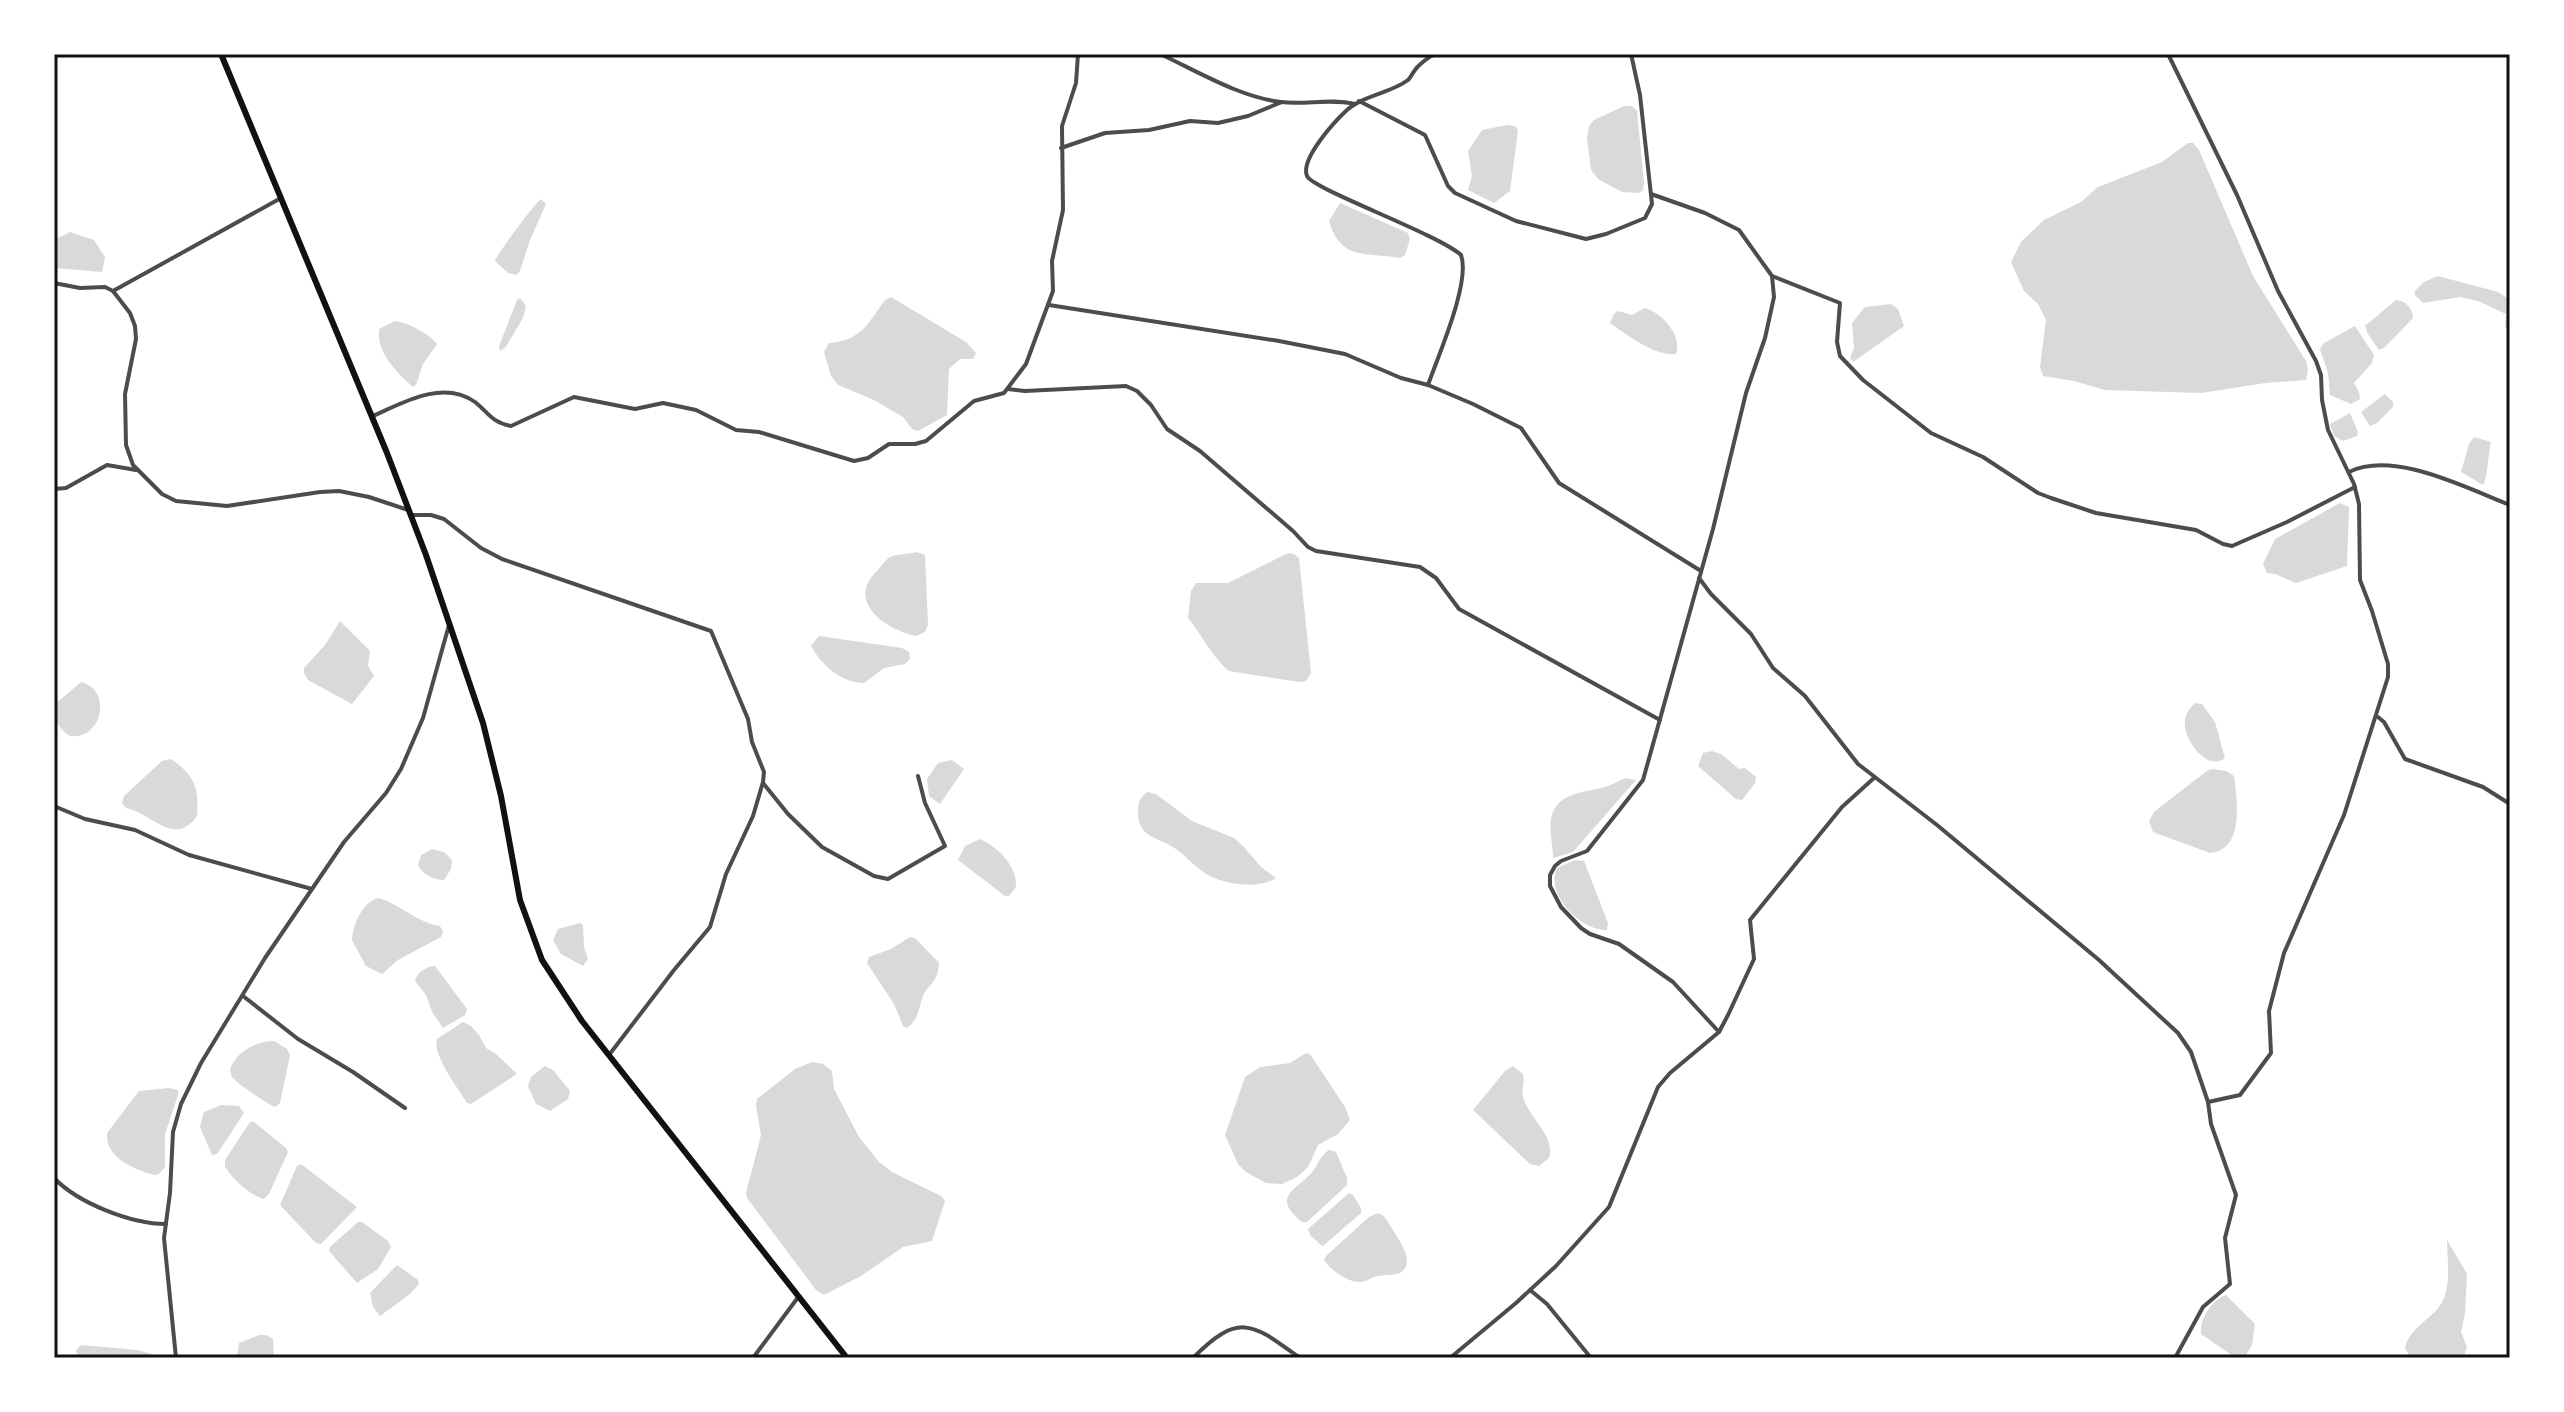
<svg xmlns="http://www.w3.org/2000/svg" width="2564" height="1412" font-family="Rubik,sans-serif">
	<style>
		.water { fill: #d9d9d9 }
		.lines { fill: none; stroke-linecap: round; stroke-linejoin: round }
		.minor { stroke: #4c4c4c; stroke-width: 4 }
		.secondary { stroke: #111; stroke-width: 6 }
		.neatline { fill: none; stroke: #111; stroke-width: 3 }
	</style>
	<rect width="100%" height="100%" fill="#fff"/>
	<g class="water">
		<path d="M1624,106H1632L1637,111L1644,183L1643,190L1639,193L1622,192L1598,179L1591,170L1587,138L1589,126L1594,120Z"/>
		<path d="M1507,125L1515,126L1518,130L1510,191L1494,203L1468,190L1472,176L1468,151L1482,130Z"/>
		<path d="M2188,143H2193L2199,150L2253,276L2306,361L2308,370L2306,380L2265,383L2201,393L2105,390L2074,381L2043,376L2040,367L2046,320L2038,304L2024,291L2011,262L2021,242L2044,220L2081,202L2098,187L2162,162Z"/>
		<path d="M541,199L546,204L530,240L520,271L516,275L508,273L495,261C497,254 535,203 541,199Z"/>
		<path d="M1340,203L1408,233L1410,239L1405,255L1400,258C1365,252 1341,261 1329,221Z"/>
		<path d="M70,232L94,240L105,257L102,272L54,268V240Z"/>
		<path d="M2438,276L2498,292L2510,300V336L2505,326L2506,314L2478,301L2460,297L2423,303L2415,295V291L2424,282Z"/>
		<path d="M891,297L966,342L976,353L973,359H960L949,369L947,415L918,431L912,429L903,417L874,400L838,385L831,376L824,352L829,343C861,341 868,323 885,300Z"/>
		<path d="M520,298L526,306L523,318L505,348L500,351L499,346L517,300Z"/>
		<path d="M2396,300C2405,300 2413,309 2413,318L2384,348L2379,350L2368,334L2365,326Z"/>
		<path d="M1891,304L1898,309L1904,326L1853,362L1850,358L1854,348L1852,323L1865,307Z"/>
		<path d="M1645,308C1662,313 1683,336 1676,354C1653,356 1628,335 1610,323L1614,314L1618,311L1632,315Z"/>
		<path d="M395,321C409,323 428,333 437,344L423,364L416,385L413,387C397,373 376,352 379,329Z"/>
		<path d="M2355,326L2374,355L2372,363L2354,383L2359,392L2360,399L2351,404L2330,395L2328,373L2320,349L2324,343Z"/>
		<path d="M2385,394L2393,402V407L2377,423L2370,426L2361,412Z"/>
		<path d="M2350,413L2358,432L2357,436L2343,441L2334,436L2330,424Z"/>
		<path d="M2474,437L2491,442C2488,454 2488,477 2483,485L2461,472L2469,444Z"/>
		<path d="M2340,503L2349,507L2347,566L2296,583L2275,574L2267,573L2263,564L2275,539Z"/>
		<path d="M916,552L925,555L928,625L925,632L916,636C886,630 845,601 877,571C881,567 885,560 890,557C897,554 908,554 916,552Z"/>
		<path d="M1288,553L1294,554L1299,558L1311,673L1306,681L1299,682L1229,671C1212,657 1202,635 1188,618L1191,591L1196,583H1228Z"/>
		<path d="M340,621L370,651L368,666L374,676L352,704L308,680L304,673V668L325,645Z"/>
		<path d="M819,636L902,648L909,652L910,659L905,664L884,668L864,683C842,683 821,665 811,646Z"/>
		<path d="M81,682C113,690 102,740 70,736C58,729 54,718 54,705Z"/>
		<path d="M2195,703L2202,704L2215,722L2225,758C2206,773 2182,737 2185,720C2186,713 2190,708 2195,703Z"/>
		<path d="M1712,751L1721,754L1739,769L1745,768L1756,777L1755,783L1742,800L1736,799L1698,766L1703,753Z"/>
		<path d="M171,759C195,776 199,787 197,816C174,848 152,813 126,808L122,803L124,796L162,761Z"/>
		<path d="M952,760L964,769L940,804L929,796L927,779L938,763Z"/>
		<path d="M2213,769L2226,771L2234,776C2237,800 2245,850 2210,853L2153,832L2149,821L2154,812L2208,770Z"/>
		<path d="M1626,778L1636,780L1573,852L1553,858C1553,846 1549,831 1551,819C1555,796 1577,793 1596,789C1606,788 1616,782 1626,778Z"/>
		<path d="M1147,792L1156,794L1192,821L1234,838L1244,847L1261,867L1276,878C1260,889 1227,885 1210,876C1197,869 1187,857 1176,849C1159,837 1138,838 1138,813C1138,803 1139,799 1147,792Z"/>
		<path d="M980,839C998,847 1017,866 1016,887L1009,896H1005L958,860L965,846Z"/>
		<path d="M432,849L444,852L452,860L451,869L444,880C434,880 422,874 418,865L421,855Z"/>
		<path d="M1575,860L1584,861L1608,923L1607,930C1581,931 1545,895 1557,868Z"/>
		<path d="M379,898C401,905 418,923 440,926L443,932L441,937L398,960L382,974L366,966L352,940C353,924 363,901 379,898Z"/>
		<path d="M580,923L583,925L584,947L588,959L583,966L561,954L553,940L558,929Z"/>
		<path d="M910,937L915,938L939,963C937,987 928,981 922,999C918,1011 918,1020 907,1028L903,1026L894,1004L867,963L869,957L891,949Z"/>
		<path d="M435,966L467,1009L465,1015L443,1028L432,1012L426,995L415,981C416,973 427,966 435,966Z"/>
		<path d="M463,1022L471,1026L479,1035L486,1048L496,1054L517,1074L471,1104L467,1103C458,1088 432,1055 437,1039Z"/>
		<path d="M274,1041L287,1049L290,1055L280,1103L275,1107C270,1106 235,1082 232,1077C231,1075 231,1072 230,1070C235,1052 256,1041 274,1041Z"/>
		<path d="M1306,1053L1310,1054L1345,1107L1350,1120L1338,1134L1318,1145L1308,1167L1297,1177L1282,1184L1266,1183L1246,1172L1238,1164L1225,1135L1245,1077L1260,1067L1290,1063Z"/>
		<path d="M812,1062L823,1064L832,1071L834,1089L859,1137L879,1162L892,1172L941,1196L945,1201L932,1241L903,1247L861,1276L824,1295L816,1290L747,1198L746,1193L761,1135L756,1106L757,1099L795,1069Z"/>
		<path d="M545,1066L553,1070L570,1091L568,1099L550,1111L536,1104L528,1086L531,1077Z"/>
		<path d="M1513,1066L1523,1074C1525,1084 1520,1091 1524,1100C1531,1119 1556,1138 1549,1158L1539,1166L1530,1164L1473,1110L1505,1071Z"/>
		<path d="M169,1088L178,1090V1095L165,1134V1167L159,1174L154,1175C134,1169 105,1158 107,1133L139,1091Z"/>
		<path d="M221,1105L239,1106L244,1113L217,1154L212,1155L200,1127L204,1112Z"/>
		<path d="M250,1122H254L286,1148L288,1152L269,1194L264,1199C249,1195 233,1179 225,1167V1160Z"/>
		<path d="M1329,1150L1336,1152L1347,1178V1185L1307,1222H1302C1270,1195 1297,1191 1313,1171C1319,1163 1320,1156 1329,1150Z"/>
		<path d="M301,1164L357,1207L321,1244L316,1243L280,1205L297,1166Z"/>
		<path d="M1349,1193L1353,1195L1361,1208V1213L1323,1246L1321,1245L1310,1235L1308,1229Z"/>
		<path d="M1378,1213L1384,1216C1390,1226 1407,1249 1407,1260C1407,1278 1389,1274 1378,1276C1372,1277 1366,1282 1360,1282C1349,1283 1329,1269 1324,1260L1326,1256L1369,1217Z"/>
		<path d="M358,1222H362L388,1241L391,1247L378,1269L357,1283L329,1251L330,1247Z"/>
		<path d="M2447,1240L2467,1274L2465,1313L2461,1332L2467,1347L2463,1358H2411L2405,1348C2409,1328 2431,1320 2441,1304C2452,1287 2447,1259 2447,1240Z"/>
		<path d="M397,1265L418,1280L419,1284L410,1294L380,1316L373,1307L370,1293Z"/>
		<path d="M2226,1295L2255,1324L2252,1345L2244,1358H2236L2201,1334C2199,1319 2212,1300 2226,1295Z"/>
		<path d="M259,1335H266L273,1339L274,1358H237L239,1343Z"/>
		<path d="M81,1345L137,1350L165,1358H78L76,1350Z"/>
	</g>
	<g class="lines">
		<g class="minor">
			<path d="M1160,54C1197,71 1239,97 1281,102C1306,105 1330,98 1355,104"/>
			<path d="M2168,54L2237,195L2278,291L2316,361L2321,375L2322,400L2328,430L2354,484L2359,504L2360,580L2372,611L2388,664V677L2344,815L2284,953L2269,1011L2271,1053L2240,1095L2208,1102"/>
			<path d="M1359,101L1425,135L1448,186L1455,193L1516,221L1586,239L1606,234L1645,218L1652,204L1640,95L1631,54"/>
			<path d="M1061,148L1105,133L1149,130L1190,121L1218,123L1248,116L1282,102"/>
			<path d="M1651,194L1705,213L1739,230L1772,276L1774,297L1765,338L1746,393L1713,529L1643,780L1587,851L1561,861L1555,866L1550,875V886L1561,907L1581,928L1590,934L1619,944L1673,982L1719,1032"/>
			<path d="M1772,276L1840,303L1837,342L1840,356L1863,380L1931,433L1983,457L2038,493L2051,498L2096,513L2196,530L2223,544L2232,546L2287,522L2355,487"/>
			<path d="M54,283L80,288L105,287L113,291L130,313L135,326L136,339L125,394L126,445L133,465L162,494L176,501L227,506L320,492L339,491L369,497L408,510"/>
			<path d="M113,291L281,198"/>
			<path d="M1049,305L1279,341L1345,354L1401,378L1428,385L1473,404L1521,428L1559,483L1701,571"/>
			<path d="M1428,385C1438,356 1471,282 1461,255C1438,234 1312,189 1307,176C1300,159 1335,121 1347,110C1362,96 1391,93 1408,80C1411,77 1412,74 1415,70C1420,63 1427,59 1434,54"/>
			<path d="M1008,389L1025,391L1126,386L1137,391L1151,405L1167,429L1200,451L1293,531L1308,547L1316,551L1420,567L1436,578L1459,609L1660,720"/>
			<path d="M373,416C402,403 443,379 475,402C489,413 491,422 511,426L574,397L635,409L663,403L696,410L736,430L759,432L854,461L868,458L889,444H915L926,441L974,401L1004,393L1026,364L1053,291L1052,261L1063,210L1062,126L1076,83L1078,54"/>
			<path d="M2349,472C2394,450 2466,488 2510,505"/>
			<path d="M54,489L66,488L107,465L136,470"/>
			<path d="M411,515H431L444,519L481,548L502,559L711,631L748,719L752,742L764,772L763,782L753,816L726,874L710,927L674,970L609,1055"/>
			<path d="M1699,578L1711,594L1751,634L1773,668L1805,696L1858,764L1937,825L2099,960L2178,1033L2191,1052L2208,1102L2211,1124L2236,1195L2225,1238L2230,1284L2203,1307L2175,1358"/>
			<path d="M2378,717L2384,722L2405,759L2483,787L2510,804"/>
			<path d="M763,783L788,814L822,847L874,876L888,879L945,846L925,803L918,776"/>
			<path d="M54,806L85,819L135,830L189,855L312,889"/>
			<path d="M243,996L298,1039L353,1072L405,1108"/>
			<path d="M54,1178C78,1203 131,1224 166,1224"/>
			<path d="M1530,1290L1547,1304L1591,1358"/>
			<path d="M176,1358L164,1238L170,1193L173,1132L181,1104L201,1063L265,958L344,842L386,793L401,769L423,718L449,625"/>
			<path d="M753,1358L799,1296"/>
			<path d="M1193,1358C1240,1310 1254,1325 1300,1358"/>
			<path d="M1450,1358L1516,1303L1556,1266L1609,1207L1658,1087L1670,1073L1719,1032L1728,1015L1754,959L1750,920L1842,807L1874,778"/>
		</g>
		<path class="secondary" d="M221,54L387,453L426,555L483,723L501,796L520,900L542,960L582,1021L847,1358"/>
	</g>
	<rect width="2564" height="1412" fill="none" stroke="#ffffff" stroke-width="112"/>
	<rect x="56" y="56" width="2452" height="1300" class="neatline"/>
</svg>
